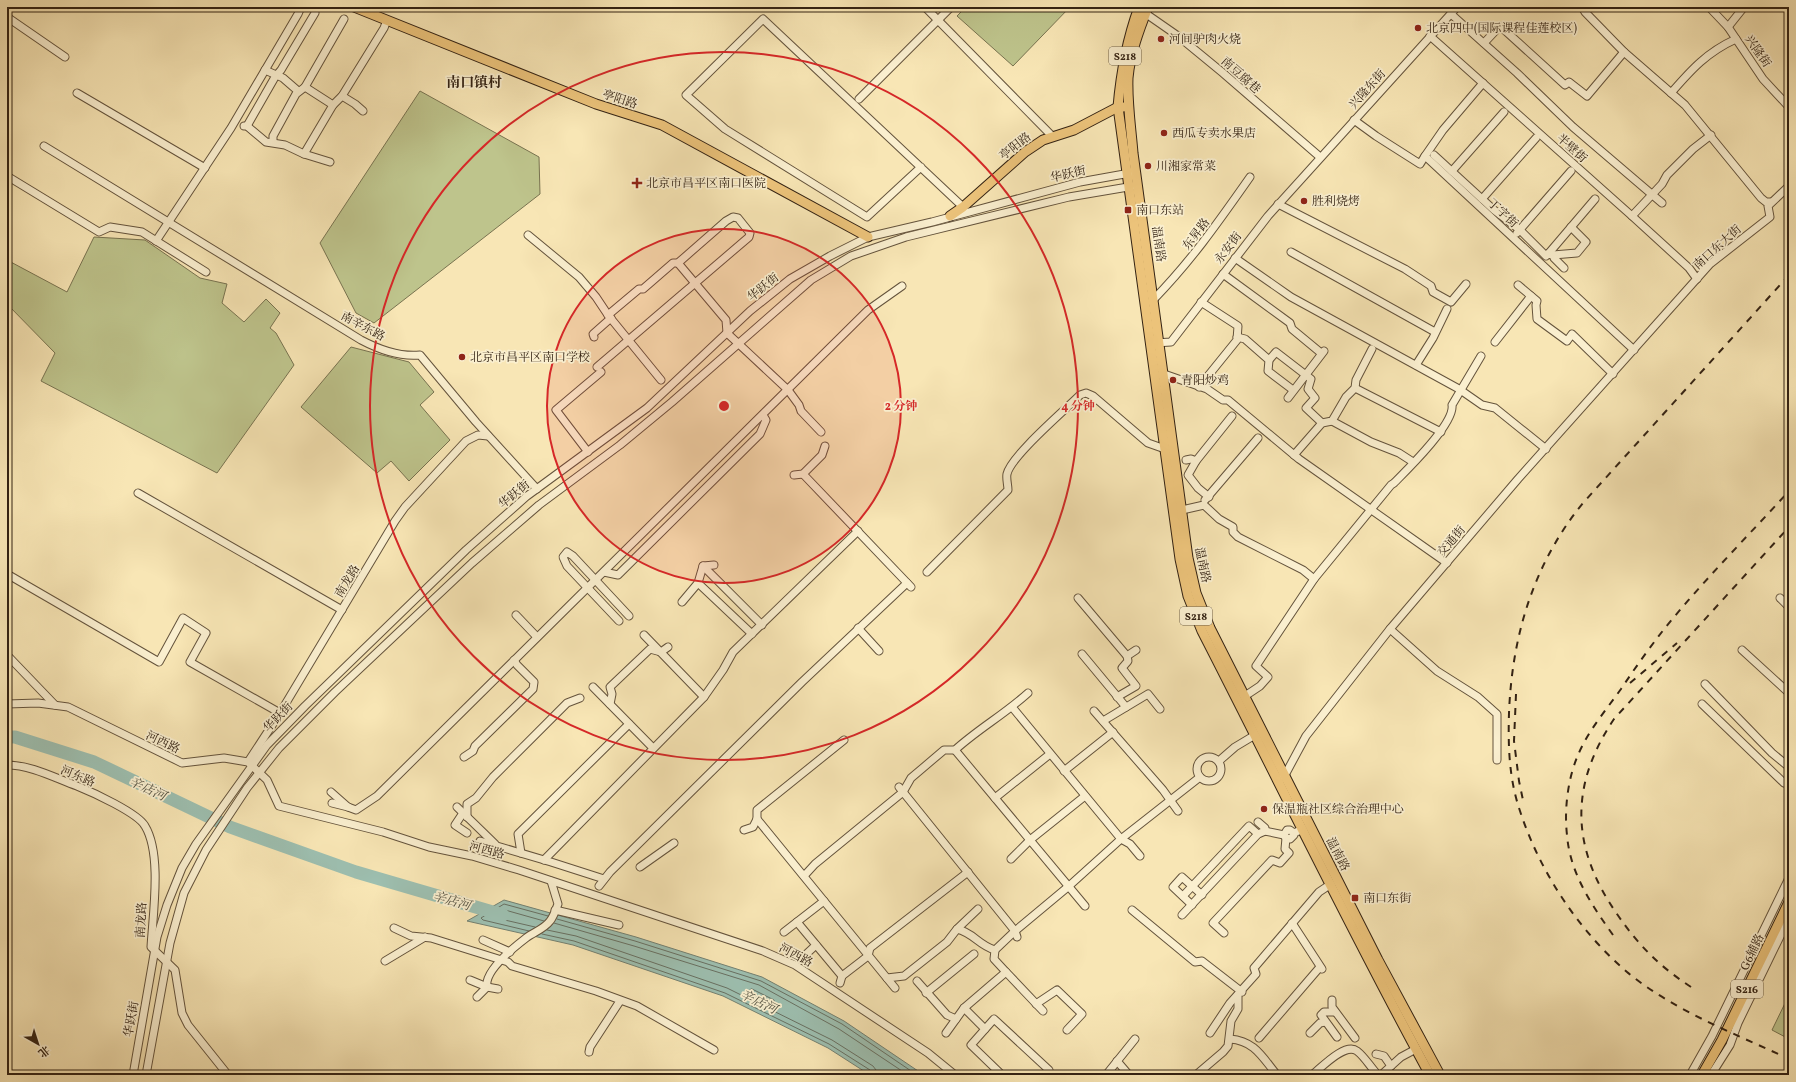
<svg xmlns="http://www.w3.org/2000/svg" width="1796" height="1082" font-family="Vollkorn,'Noto Serif SC',serif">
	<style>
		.green { fill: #bec48c; stroke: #787350 }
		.water { fill: #9dbfb0; stroke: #738071 }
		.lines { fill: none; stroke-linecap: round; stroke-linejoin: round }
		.shore { stroke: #687062; stroke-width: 1 }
		.river { stroke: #9dbfb0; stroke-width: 13 }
		.minor-casing { stroke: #64533c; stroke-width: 9 }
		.major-casing { stroke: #332213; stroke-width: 11 }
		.minor { stroke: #faefcf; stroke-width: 7 }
		.major { stroke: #ecc37a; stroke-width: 9 }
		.rail { stroke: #332213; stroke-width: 2; stroke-dasharray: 7 7; stroke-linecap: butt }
		.ring { fill: none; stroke: #d62828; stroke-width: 2 }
		.poi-dot { fill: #8f2418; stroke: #faefcf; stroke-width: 1.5 }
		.labels { text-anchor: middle; stroke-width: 3.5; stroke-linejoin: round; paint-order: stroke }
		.shield { fill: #faefcf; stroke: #6f604b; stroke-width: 1 }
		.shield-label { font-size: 11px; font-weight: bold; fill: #332213 }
		.poi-label { font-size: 12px; fill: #332213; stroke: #faefcf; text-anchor: start }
		.street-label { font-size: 12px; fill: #332213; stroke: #faefcf }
		.water-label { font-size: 13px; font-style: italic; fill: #535142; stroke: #faefcf }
		.quarter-label { font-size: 14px; font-weight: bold; fill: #332213; stroke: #faefcf }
		.centre { fill: #d62828; stroke: #faefcf; stroke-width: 2 }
		.ring-label { font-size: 12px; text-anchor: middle; font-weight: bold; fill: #d62828; stroke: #faefcf; stroke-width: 3.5; stroke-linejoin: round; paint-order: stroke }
	</style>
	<rect width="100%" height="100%" fill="#f8e6b5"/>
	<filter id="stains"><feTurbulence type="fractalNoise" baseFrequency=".005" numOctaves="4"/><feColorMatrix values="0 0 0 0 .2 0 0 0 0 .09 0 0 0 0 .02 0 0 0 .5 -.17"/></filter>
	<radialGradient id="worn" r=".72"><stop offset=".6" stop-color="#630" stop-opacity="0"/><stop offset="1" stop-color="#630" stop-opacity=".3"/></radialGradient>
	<g class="green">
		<path d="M966,7H1070L1013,66L957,16Z"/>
		<path d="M420,91L539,157L540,194L374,323L356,313L320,243Z"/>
		<path d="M94,237L145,240L200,278L227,284L222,303L244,322L266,299L280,313L270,328L276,333L294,365L217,473L41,381L55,353L7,304V260L67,292Z"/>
		<path d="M351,347L409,362L434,392L420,405L450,440L409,481L391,461L377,473L301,407Z"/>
		<path d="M1789,995V1039L1772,1030Z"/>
	</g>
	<path class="water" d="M504,900L636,937L762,977L844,1021L924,1075H870L828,1048L723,996L573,945L467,921Z"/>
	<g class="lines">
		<g class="shore">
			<path d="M557,919L635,941L761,981L842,1024L917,1075"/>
			<path d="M554,923L634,946L759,985L839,1029L908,1075"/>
			<path d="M535,927L496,918L495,916L505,910L544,921"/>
			<path d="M547,930L576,936L727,988L832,1040L873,1066L876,1070L877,1075"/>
			<path d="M529,931L483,920L481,918L504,904L548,916"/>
			<path d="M542,934L574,941L725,993L829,1044L870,1070L872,1075"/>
			<path d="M752,989L774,1000V1003L772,1004L750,993V990Z"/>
		</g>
		<path class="river" d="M7,737H15L94,762L230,827L356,872L503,915"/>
		<g class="minor-casing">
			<g id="minor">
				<path d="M925,7L1053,137"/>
				<path d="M1582,7L1585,12L1624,52L1685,105L1761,198L1766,202H1771"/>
				<path d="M1709,7L1728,27L1763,79L1789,107"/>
				<path d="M1142,11L1178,36L1223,73L1320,157"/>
				<path d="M1451,14L1517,73L1573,127L1662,203"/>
				<path d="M7,17L65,57"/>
				<path d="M1728,27L1744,7"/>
				<path d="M1430,36L1632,216L1689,268L1697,279"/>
				<path d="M1484,43L1500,26L1565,85L1569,82L1587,96L1624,52"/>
				<path d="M265,70L283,78L298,91"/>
				<path d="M1483,83L1443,130L1425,156L1634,350"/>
				<path d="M305,87L333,105"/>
				<path d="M77,93L205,168"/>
				<path d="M1671,93C1691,70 1707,52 1736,39"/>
				<path d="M342,96L355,104L363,111"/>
				<path d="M859,99L951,7"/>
				<path d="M1354,120L1376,136L1420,164L1425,156"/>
				<path d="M244,126H247L266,142L285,145L304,154L330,162"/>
				<path d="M247,126L275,77L281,70L315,13"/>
				<path d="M273,142V136L296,94L305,87L344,19"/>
				<path d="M44,146L361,340C378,349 400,357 420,355L476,422L537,489"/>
				<path d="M304,154L333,105L342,96L384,28L387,20"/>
				<path d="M1434,155L1494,210L1520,230L1546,256L1549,253L1553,255L1577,253L1586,242L1571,227"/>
				<path d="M921,167L867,217L725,129L686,95L763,19L963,207"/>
				<path d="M1452,171L1504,112"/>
				<path d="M7,176L99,232L110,227L142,232L206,272"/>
				<path d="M1482,199L1536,138"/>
				<path d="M1278,204L1405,269L1431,286L1433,292L1451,302L1466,284"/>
				<path d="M1632,216L1662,184L1667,175L1693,149L1711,135"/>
				<path d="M1517,233L1571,171"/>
				<path d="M528,235L579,277L596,297L608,315L661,380"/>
				<path d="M156,241L231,128L298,14L301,7"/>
				<path d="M1291,252L1435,332"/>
				<path d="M1549,253L1595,199"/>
				<path d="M1553,255L1554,258L1564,268"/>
				<path d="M1235,258L1291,297L1459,389L1482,405L1495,408L1546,449"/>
				<path d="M678,263L726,320L727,333L788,390L799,405L801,411L821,432"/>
				<path d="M1223,274L1290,323L1292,329L1321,353"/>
				<path d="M1518,285L1537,301L1536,305L1537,319L1567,341L1572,334L1613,374"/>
				<path d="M1154,299C1192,260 1219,221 1250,177"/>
				<path d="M594,337L593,334L611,318"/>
				<path d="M1237,337L1245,339L1269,360L1268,371L1293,390"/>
				<path d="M1495,342L1531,296"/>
				<path d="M1155,343L1171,342L1268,216L1457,7"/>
				<path d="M1269,360L1276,352L1311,379L1308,389L1315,398L1306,408L1322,423"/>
				<path d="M1416,365L1433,338L1447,309"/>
				<path d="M597,367L749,237L750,233L738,218L733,217L726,221L678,263H673L643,289H639L608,315"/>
				<path d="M1164,374L1207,389L1223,400H1228L1299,459L1447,563"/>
				<path d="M1199,387L1237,340L1238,326L1201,302"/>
				<path d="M1355,388L1441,432"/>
				<path d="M1288,398L1324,351"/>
				<path d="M1332,421L1371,442L1399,453L1413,462"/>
				<path d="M588,452L556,410L601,372"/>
				<path d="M1294,455L1322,423L1332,421L1346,397L1355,388L1356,380L1372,349"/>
				<path d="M1186,460L1191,459L1196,461"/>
				<path d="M803,474L911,587"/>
				<path d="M794,475L803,474L822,455L825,446"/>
				<path d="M138,493L342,610"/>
				<path d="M1209,497L1198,488L1188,475L1196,461L1232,416"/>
				<path d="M1205,500L1258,438"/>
				<path d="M1182,510L1204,505L1219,519L1233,527V532L1238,537L1303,570L1314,579"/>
				<path d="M703,566L762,625"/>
				<path d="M604,572L618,575L760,434L766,420L763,415"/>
				<path d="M927,572L1008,490C1008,485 1006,479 1007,474C1011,456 1064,411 1080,395L1086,393L1093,396L1148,443L1165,449"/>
				<path d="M7,574L159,662L183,618L206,633L190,662L280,713"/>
				<path d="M698,583L752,634"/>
				<path d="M1078,598L1127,656L1128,661L1122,668L1136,686L1117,697"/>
				<path d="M1780,598L1789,607"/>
				<path d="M682,602L698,583L703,566L714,565"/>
				<path d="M516,615L537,637"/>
				<path d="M619,621L567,566L563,557L567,552L573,556L629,616"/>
				<path d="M858,628L879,651"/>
				<path d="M1390,629L1437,671L1478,697L1497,714V760"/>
				<path d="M644,635L704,697"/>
				<path d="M1742,650L1789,693"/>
				<path d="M1082,654L1126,707"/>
				<path d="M7,655L55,705"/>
				<path d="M1127,656L1136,650"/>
				<path d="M1705,684L1772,753L1789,767"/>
				<path d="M593,687L653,748"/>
				<path d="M1245,696L1260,686L1268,677L1256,666L1314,579L1391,485L1394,483C1408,469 1455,423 1452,405L1481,356"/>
				<path d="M7,704L38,703L68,707L182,763L224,758L248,762L267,780L279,806L383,832L429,847L472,856L519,870L763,951L795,965L928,1053L955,1075"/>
				<path d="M610,704L612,694L610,687L650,649L661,652L668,647"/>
				<path d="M1702,704L1784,783L1789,784"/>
				<path d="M1012,707L1121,839L1130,844L1140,856"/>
				<path d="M1094,711L1163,790L1178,811"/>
				<path d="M1103,721L1148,694L1160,709"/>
				<path d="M955,750L1085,906"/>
				<circle cx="1209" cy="769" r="12"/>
				<path d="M464,757L473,751L475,746L533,689L534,682L517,665L514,660"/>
				<path d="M1219,761L1235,747L1255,735"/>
				<path d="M248,762L280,713L395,521L405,507L466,441L478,435L488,436"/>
				<path d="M7,765C31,765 55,778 77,786C92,792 138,813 145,826C162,854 153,913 151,947L175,970L182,1013L188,1025L228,1075"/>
				<path d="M1064,771L1113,732"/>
				<path d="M1282,777L1285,775L1306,736L1390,629L1518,479L1710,264L1770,217L1768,206L1789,186"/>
				<path d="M899,787L1015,931L1017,937"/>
				<path d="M331,792L348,807L356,810L377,796L868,310L902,286"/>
				<path d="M995,798L1050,754"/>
				<path d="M332,803L348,807"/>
				<path d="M457,807L495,844"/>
				<path d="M463,813L455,825L467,833"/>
				<path d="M467,817V804L476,798L493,777L567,703L580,698"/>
				<path d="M757,819L895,988"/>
				<path d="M1258,822L1265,828V831"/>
				<path d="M744,830L753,827L757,819V810L844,740"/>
				<path d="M1294,833L1290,830H1287L1284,835L1286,838L1290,839L1294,835V833L1303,829"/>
				<path d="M480,841L551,862L604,879"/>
				<path d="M521,853L518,834L629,724"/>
				<path d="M1011,859L1030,840L1085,796"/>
				<path d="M544,860L704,697L723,670L733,652L858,531"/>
				<path d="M640,867L674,843"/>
				<path d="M804,876L815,864L903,792L911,778L944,750H955C978,729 1005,714 1028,693"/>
				<path d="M599,886L610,872L802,682L907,583"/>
				<path d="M1183,896L1249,826L1258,834"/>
				<path d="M1192,905L1173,887L1182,877L1202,895"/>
				<path d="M555,910L619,925"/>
				<path d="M1132,910L1195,962L1202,961L1242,992"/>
				<path d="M1182,915L1258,834L1265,831L1284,835"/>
				<path d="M797,922L842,976L840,983"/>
				<path d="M1292,923L1322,969"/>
				<path d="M394,928L411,936L431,938L508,962L512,966L596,991L637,1006L714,1050"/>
				<path d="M957,929C974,933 978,945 995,950L1015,931L1069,886L1121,839L1200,777"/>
				<path d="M784,932L824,901"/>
				<path d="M1224,933L1213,923L1272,860L1280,863L1289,853L1285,849L1286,838"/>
				<path d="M483,940L510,952"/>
				<path d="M794,953L802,958L816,945"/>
				<path d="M385,961L425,937"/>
				<path d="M1006,972L1043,1011"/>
				<path d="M842,976L868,956L870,948L968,872"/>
				<path d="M887,978L904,976L947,942L957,929L978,909"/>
				<path d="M470,980L487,987L498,989"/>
				<path d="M917,981L947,1015L956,1019"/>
				<path d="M926,993L974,954"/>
				<path d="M477,997L487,987C484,971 513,948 526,938C534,932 544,929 550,921C554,916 556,909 558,904L551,881"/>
				<path d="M1332,1000V1007L1355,1038"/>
				<path d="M1036,1004L1057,990L1082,1014L1067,1030"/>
				<path d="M964,1008L985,1029"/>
				<path d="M1335,1012H1324L1321,1015L1337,1037"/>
				<path d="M946,1033L964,1008L1006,972L994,959L995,950"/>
				<path d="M1210,1033L1230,1003L1256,974L1254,968L1319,892L1331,884"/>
				<path d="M1310,1033L1320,1023L1325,1022"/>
				<path d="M1259,1038L1320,967"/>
				<path d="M1230,1039C1255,1041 1262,1057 1277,1075"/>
				<path d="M589,1052L590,1047L620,1001"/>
				<path d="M1376,1054L1384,1056L1391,1066"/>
				<path d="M1117,1061L1129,1075"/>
				<path d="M133,1075L157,937L167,905L182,868L196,844L267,745L305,706L466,550L527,496L647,408L750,311L790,279L830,256L868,237L932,222L1080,182L1130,173"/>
				<path d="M146,1075L170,943L184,893L206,850L247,788L279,748L335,692L472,563L539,505L620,445L672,402L811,280L851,256L906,237L1069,197L1134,186"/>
				<path d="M1002,1075L971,1045L994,1019L1049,1070"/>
				<path d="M1106,1075L1135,1039"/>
				<path d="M1196,1075L1223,1052L1228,1046L1231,1021L1238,1009V995"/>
				<path d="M1312,1075C1321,1068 1345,1042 1357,1051C1365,1057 1371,1068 1378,1075"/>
				<path d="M1381,1075L1401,1057L1416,1049"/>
				<path d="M1690,1075L1712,1036L1789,878"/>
				<path d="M1711,1075L1730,1045L1738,1023L1789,918"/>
			</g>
		</g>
		<g class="major-casing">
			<g id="major">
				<path d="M354,7L596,104L662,125L868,237"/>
				<path d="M1139,7C1127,40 1121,72 1118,107L1180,559L1188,596L1202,631C1278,779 1350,929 1430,1075"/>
				<path d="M1148,7C1139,30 1130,54 1128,78C1127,103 1131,128 1133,153L1188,558L1196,593L1210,628L1378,960L1440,1075"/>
				<path d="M950,216L963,207L1025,152L1043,140L1074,130L1118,107H1123"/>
				<path d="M1702,1075L1722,1040L1789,902"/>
			</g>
		</g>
		<use href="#minor" class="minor"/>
		<use href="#major" class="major"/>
		<g class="rail">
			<path d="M1789,275L1583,503C1534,563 1512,635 1509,713C1508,746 1509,779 1520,811C1540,872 1578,930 1627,972C1674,1011 1734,1033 1789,1059"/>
			<path d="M1630,683L1677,643"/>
			<path d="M1516,694L1514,741L1519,781L1524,805"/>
			<path d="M1613,935C1591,904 1570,873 1567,835C1564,809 1568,778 1578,755C1588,731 1606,710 1621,689C1635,668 1650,647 1665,628C1704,580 1748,536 1789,491"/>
			<path d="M1691,987C1659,966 1639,946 1617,914C1571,848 1569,786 1614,719L1789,527"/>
		</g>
	</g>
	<circle cx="724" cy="406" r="177" fill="#d62828" fill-opacity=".12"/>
	<g class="ring">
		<circle cx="724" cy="406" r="177"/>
		<circle cx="724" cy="406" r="354"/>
	</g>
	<g class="poi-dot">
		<circle cx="1418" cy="28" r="4"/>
		<circle cx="1161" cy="39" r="4"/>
		<circle cx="1164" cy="133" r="4"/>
		<circle cx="1148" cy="166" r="4"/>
		<path d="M635 177h4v4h4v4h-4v4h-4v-4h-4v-4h4z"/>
		<circle cx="1304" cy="201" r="4"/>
		<rect x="1124" y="206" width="8" height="8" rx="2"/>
		<circle cx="462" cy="357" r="4"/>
		<circle cx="1173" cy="380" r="4"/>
		<circle cx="1264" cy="809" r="4"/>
		<rect x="1351" y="894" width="8" height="8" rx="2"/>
	</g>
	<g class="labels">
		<g class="shield">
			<rect x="1109" y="47" width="32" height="18" rx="3"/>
			<rect x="1180" y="607" width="32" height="18" rx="3"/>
			<rect x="1731" y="980" width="32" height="18" rx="3"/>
		</g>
		<g class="shield-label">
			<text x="1125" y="60">S218</text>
			<text x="1196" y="620">S218</text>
			<text x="1747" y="993">S216</text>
		</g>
		<g class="poi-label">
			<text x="1426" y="32">北京四中(国际课程佳莲校区)</text>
			<text x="1169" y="43">河间驴肉火烧</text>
			<text x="1172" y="137">西瓜专卖水果店</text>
			<text x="1156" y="170">川湘家常菜</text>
			<text x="646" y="187">北京市昌平区南口医院</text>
			<text x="1312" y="205">胜利烧烤</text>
			<text x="1136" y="214">南口东站</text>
			<text x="470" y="361">北京市昌平区南口学校</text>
			<text x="1181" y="384">青阳炒鸡</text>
			<text x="1272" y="813">保温瓶社区综合治理中心</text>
			<text x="1363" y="902">南口东街</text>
		</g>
		<g class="street-label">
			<text transform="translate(1758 51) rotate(55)" y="4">兴隆街</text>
			<text transform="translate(1241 75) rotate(42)" y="4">南豆腐巷</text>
			<text transform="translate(1367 89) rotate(-48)" y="4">兴隆东街</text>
			<text transform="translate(620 99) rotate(18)" y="4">亭阳路</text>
			<text transform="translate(1015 146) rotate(-38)" y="4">亭阳路</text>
			<text transform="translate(1572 148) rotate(42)" y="4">半壁街</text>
			<text transform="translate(1068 174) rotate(-13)" y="4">华跃街</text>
			<text transform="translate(1503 213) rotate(43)" y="4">丁字街</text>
			<text transform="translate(1196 234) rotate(-53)" y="4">东昇路</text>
			<text transform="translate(1159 244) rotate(82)" y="4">温南路</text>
			<text transform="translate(1717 247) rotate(-42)" y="4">南口东大街</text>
			<text transform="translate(1228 248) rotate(-53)" y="4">永安街</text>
			<text transform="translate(763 287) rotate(-39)" y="4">华跃街</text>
			<text transform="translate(363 326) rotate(28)" y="4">南辛东路</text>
			<text transform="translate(514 494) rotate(-40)" y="4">华跃街</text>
			<text transform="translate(1451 541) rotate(-50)" y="4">交通街</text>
			<text transform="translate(1203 565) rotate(78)" y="4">温南路</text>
			<text transform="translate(347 581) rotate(-59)" y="4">南龙路</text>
			<text transform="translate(278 717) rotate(-46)" y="4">华跃街</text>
			<text transform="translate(163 742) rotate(25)" y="4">河西路</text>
			<text transform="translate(78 776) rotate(23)" y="4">河东路</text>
			<text transform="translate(487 850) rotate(15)" y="4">河西路</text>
			<text transform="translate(1338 854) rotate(63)" y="4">温南路</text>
			<text transform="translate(141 920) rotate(-87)" y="4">南龙路</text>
			<text transform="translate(1752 952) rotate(-64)" y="4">G6辅路</text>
			<text transform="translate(796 955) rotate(28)" y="4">河西路</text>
			<text transform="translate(131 1019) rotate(-80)" y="4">华跃街</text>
		</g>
		<g class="water-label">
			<text transform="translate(148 788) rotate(25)" y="5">辛店河</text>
			<text transform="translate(452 900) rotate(16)" y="5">辛店河</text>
			<text transform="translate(759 1001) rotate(26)" y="5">辛店河</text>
		</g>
		<g class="quarter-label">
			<text x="474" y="87">南口镇村</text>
		</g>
	</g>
	<circle cx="724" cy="406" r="6" class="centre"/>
	<g class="ring-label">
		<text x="901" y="410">2 分钟</text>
		<text x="1078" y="410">4 分钟</text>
	</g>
	<rect width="1796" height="1082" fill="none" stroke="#f8e6b5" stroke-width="24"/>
	<rect x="8" y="8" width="1780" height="1066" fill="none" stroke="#332213" stroke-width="2"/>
	<rect x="12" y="12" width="1772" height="1058" fill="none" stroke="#332213"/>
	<g transform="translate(38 1044) rotate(141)" stroke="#faefcf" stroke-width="3" paint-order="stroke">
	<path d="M0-3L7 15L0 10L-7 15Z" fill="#332213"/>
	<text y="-6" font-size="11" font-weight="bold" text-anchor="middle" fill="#332213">北</text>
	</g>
	<rect width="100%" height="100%" filter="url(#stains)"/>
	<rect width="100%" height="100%" fill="url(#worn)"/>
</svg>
